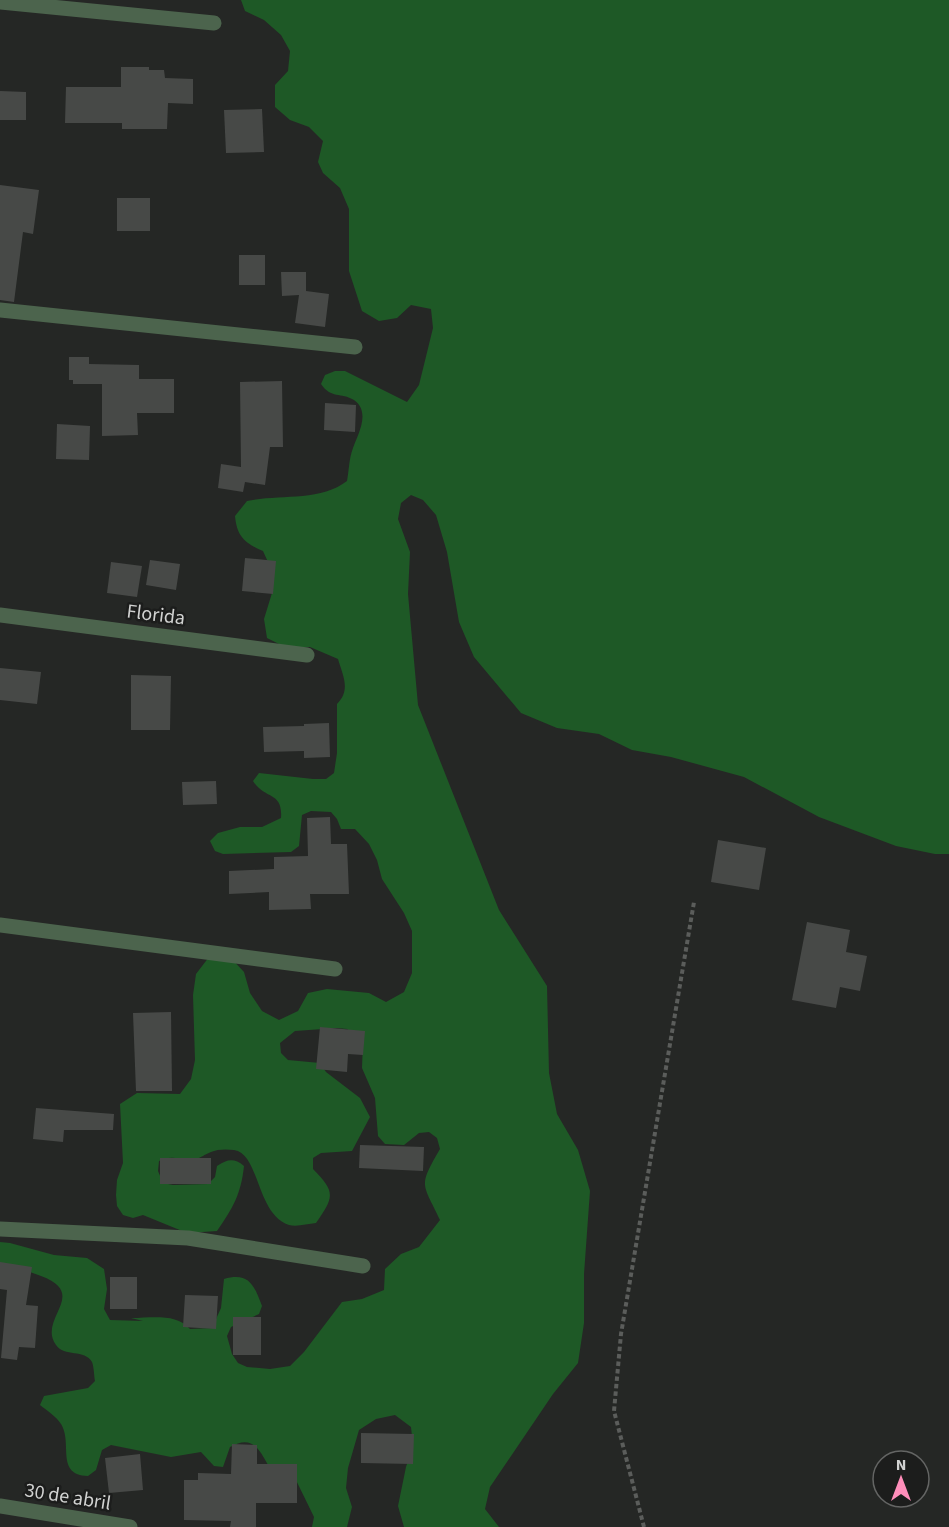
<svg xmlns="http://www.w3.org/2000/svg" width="949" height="1527" font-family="'Source Sans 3',sans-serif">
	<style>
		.forest { fill: #1e5926 }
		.building { fill: #474947 }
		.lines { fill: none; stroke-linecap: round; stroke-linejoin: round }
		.path { stroke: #5b5d5b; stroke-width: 4; stroke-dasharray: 4.5 3; stroke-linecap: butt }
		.minor { stroke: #4c644d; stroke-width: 15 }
		.labels { text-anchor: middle; stroke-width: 5; stroke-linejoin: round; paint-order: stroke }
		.street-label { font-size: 20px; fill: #d1d2d1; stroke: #1c1d1c }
	</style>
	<rect width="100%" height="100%" fill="#252725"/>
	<path class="forest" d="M241,0H949V854H935L896,846L819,817L744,777L671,757L632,750L599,734L557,728L521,713L474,657L459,622L447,552L436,515L423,500L411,495L401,503L398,519L410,552L408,594L418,705L499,910L547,986L549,1073L557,1114L578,1150L590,1191L584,1274V1323L578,1363L553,1394L490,1487L485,1509L499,1527H404L398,1506L406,1467L413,1446L411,1427L395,1415L376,1419L359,1430L348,1468L346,1488L352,1507L347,1527H312L314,1517L293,1474L268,1465C258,1447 251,1435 230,1447L223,1467L214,1466L201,1452L171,1457L111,1445L102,1450L96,1470L88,1476C55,1475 73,1443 61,1424C57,1417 46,1410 40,1405L44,1396L88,1388L95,1381C94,1376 94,1367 92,1362C85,1349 64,1357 56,1345C37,1319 90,1294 41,1276C25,1270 17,1268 0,1269V1242L10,1243L54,1255L87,1258L104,1269L107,1289L104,1309L110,1320L143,1321L131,1318C152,1318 176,1313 190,1329L212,1328L221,1308L224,1279C249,1272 254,1285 262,1306L259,1314L231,1327L227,1336L232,1354L238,1363L247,1367L270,1369L290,1366L304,1352L342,1302L362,1299L384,1290L385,1269L401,1254L419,1247L440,1220C422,1182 418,1187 440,1149L437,1138L429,1132L419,1133L404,1145L385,1144L378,1136L375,1098L362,1068L363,1040L347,1029L337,1028L295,1031L280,1043L281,1053L288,1060L320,1063L326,1072L360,1098L370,1117L352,1151L321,1153L313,1158V1169C336,1192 334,1197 316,1223C307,1224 297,1227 289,1225C256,1214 260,1154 234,1150C227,1149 217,1149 211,1152C205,1154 200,1159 194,1159C180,1161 173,1154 159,1161L158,1171L163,1183L173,1185L208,1184L215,1177L217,1166C228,1159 234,1158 244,1166C241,1194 233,1208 217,1231L187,1233L143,1215L133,1218L123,1215L117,1206L116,1195L117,1180L123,1163L120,1104L137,1093L180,1094L191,1079L195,1060L193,995L196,974L209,957H230L244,972L250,993L262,1011L279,1020L298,1011L308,993L327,989L369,993L386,1002L404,992L412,973V931L404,913L382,879L377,860L369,844L355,829H341L337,819L331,812L311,811L302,815L299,846L291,852L223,854L215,851L210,841L218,833L240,827H262L281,818C283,791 265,800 253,781L259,773L313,779H326L334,773L337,753V704C351,690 343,676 338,659L310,647H285L267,638L264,619L272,593V571L263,551C245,543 237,537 235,516L247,501C279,494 320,502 347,481C349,471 349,458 353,448C358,434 371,412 354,400C341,392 331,399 321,384L325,375L335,371H345L407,402L419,385L433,328L431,309L411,305L397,318L379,321L362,311L349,271V209L340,188L323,173L318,162L323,141L309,127L290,120L275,107V85L288,71L290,51L281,35L264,20L245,11Z"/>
	<g class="building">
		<path d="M121,67H149V70H164L165,78L193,79V104L168,103L167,129H122V123H65L66,87H121Z"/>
		<path d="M0,91L26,92V120H0Z"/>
		<path d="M262,109L264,152L226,153L224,110Z"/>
		<path d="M0,185L39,190L33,234L23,232L14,302L0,300Z"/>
		<rect x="117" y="198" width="33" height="33"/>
		<rect x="239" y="255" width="26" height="30"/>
		<path d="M281,272H306V291L329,294L325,327L295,323L299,295L282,296Z"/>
		<path d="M69,357H89V364L139,365V379H174V413H137L138,435L102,436V384H73V380H69Z"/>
		<path d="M282,381L283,447H270L265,485L245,482L243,492L218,488L221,464L241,467L240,382Z"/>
		<path d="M325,403L356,405L355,432L324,430Z"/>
		<path d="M57,424L90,426L89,460L56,459Z"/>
		<path d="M245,558L276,561L273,594L242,591Z"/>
		<path d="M150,560L180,564L176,590L146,585Z"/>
		<path d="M111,562L142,566L137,597L107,593Z"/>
		<path d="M0,668L41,672L37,704L0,700Z"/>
		<path d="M131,675L171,676L170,730H131Z"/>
		<path d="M329,723L330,757L304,758V751L264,752L263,727L304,726V724Z"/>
		<path d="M216,781L217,804L183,805L182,782Z"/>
		<path d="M330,817L331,844H347L349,894H310L311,909L269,910V892L229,894V871L274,869V857L308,856L307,818Z"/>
		<path d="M718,840L766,848L759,890L711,882Z"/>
		<path d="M807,922L850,930L846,952L867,956L860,991L840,987L836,1008L792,1000Z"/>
		<path d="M171,1012L172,1091H136L133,1013Z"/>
		<path d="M320,1027L365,1031L363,1055L348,1054L347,1072L316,1069Z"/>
		<path d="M36,1108L114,1114L113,1130H64L63,1142L33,1139Z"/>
		<path d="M360,1145L424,1147L423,1171L359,1168Z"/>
		<rect x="160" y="1158" width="51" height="26"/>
		<path d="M0,1262L32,1267L26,1305L38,1306L35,1348L19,1347L17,1360L1,1358L7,1290L0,1289Z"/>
		<rect x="110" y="1277" width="27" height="32"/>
		<path d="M185,1295L218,1296L216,1329L183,1327Z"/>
		<rect x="233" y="1317" width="28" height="38"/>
		<path d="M361,1433L414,1434L413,1464L361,1463Z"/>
		<path d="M232,1444L257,1445V1464H297V1503H256V1527H230L231,1521L184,1520V1480H198V1473L231,1474Z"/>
		<path d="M140,1454L143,1490L109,1493L105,1458Z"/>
	</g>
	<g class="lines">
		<path class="path" d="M644,1527L614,1411L621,1334L694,902"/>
		<g class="minor">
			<path d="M0,2L214,23"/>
			<path d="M0,310L355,347"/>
			<path d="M0,615L307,655"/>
			<path d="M0,925L335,969"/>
			<path d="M0,1229L188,1238L363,1266"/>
			<path d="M0,1506L130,1527"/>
		</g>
	</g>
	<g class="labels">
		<g class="street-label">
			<text transform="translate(156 614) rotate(7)" y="7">Florida</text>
			<text transform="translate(68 1496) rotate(9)" y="7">30 de abril</text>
		</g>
	</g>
	<g transform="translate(901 1479)"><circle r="28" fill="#1c1d1c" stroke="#646564" stroke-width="1.5"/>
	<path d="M0-4.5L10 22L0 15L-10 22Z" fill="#ff8eba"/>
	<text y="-9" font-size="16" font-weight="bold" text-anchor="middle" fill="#d1d2d1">N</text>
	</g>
</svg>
